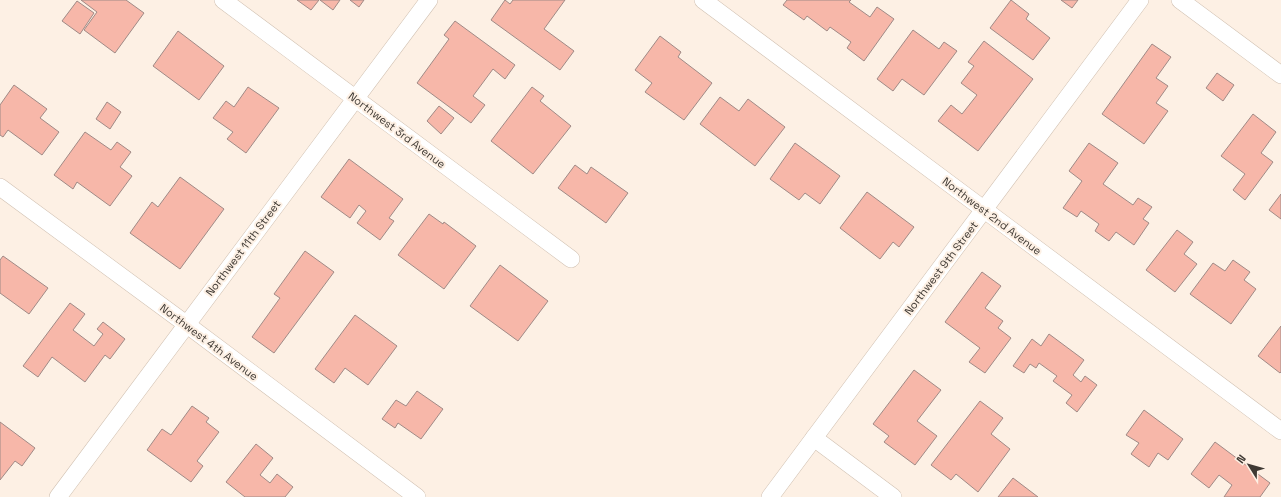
<svg xmlns="http://www.w3.org/2000/svg" width="1281" height="497" font-family="'Space Grotesk',sans-serif">
	<style>
		.building { fill: #f7b7a9; stroke: #a08a86 }
		.lines { fill: none; stroke-linecap: round; stroke-linejoin: round }
		.street-casing { stroke: #d1c1b2; stroke-width: 18 }
		.street { stroke: #fff; stroke-width: 17 }
		.labels { text-anchor: middle; stroke-width: 4; stroke-linejoin: round; paint-order: stroke }
		.street-label { font-size: 11px; fill: #3f3933; stroke: #fdf0e4 }
	</style>
	<rect width="100%" height="100%" fill="#fdf0e4"/>
	<g class="building">
		<path d="M81,0H126L144,13L115,53L84,30L97,12Z"/>
		<path d="M297,0H319L311,10Z"/>
		<path d="M320,0H340L333,10Z"/>
		<path d="M350,0H364L359,7Z"/>
		<path d="M505,0L510,4L513,0H565L544,29L574,51L560,70L491,20Z"/>
		<path d="M787,0H851L849,2L870,17L877,7L894,19L864,61L847,48L851,42L830,27L827,31L807,16L804,20L783,5Z"/>
		<path d="M1011,0L1029,14L1026,19L1050,38L1033,60L990,28Z"/>
		<path d="M1061,0H1078L1072,8Z"/>
		<path d="M77,1L94,13L80,34L62,21Z"/>
		<path d="M455,21L515,65L505,79L493,69L473,96L485,105L471,123L417,83L449,39L444,35Z"/>
		<path d="M913,30L939,49L944,42L957,51L924,95L902,79L893,91L877,79Z"/>
		<path d="M178,31L224,66L199,100L153,66Z"/>
		<path d="M660,36L681,52L678,57L712,83L684,120L645,92L652,83L635,70Z"/>
		<path d="M984,41L1033,79L978,151L938,121L951,105L962,114L977,95L961,83L974,66L968,62Z"/>
		<path d="M1152,44L1171,57L1156,78L1168,86L1156,103L1168,111L1144,144L1102,114Z"/>
		<path d="M1217,73L1234,85L1223,101L1206,88Z"/>
		<path d="M14,85L47,109L40,118L59,132L42,155L8,130L3,137L0,135V105Z"/>
		<path d="M248,87L279,108L246,153L227,139L233,132L213,118L226,101L234,107Z"/>
		<path d="M532,87L544,96L540,101L571,126L533,174L491,141Z"/>
		<path d="M720,97L739,111L748,99L785,127L755,166L700,124Z"/>
		<path d="M107,102L121,112L110,129L96,119Z"/>
		<path d="M439,106L454,118L441,134L427,121Z"/>
		<path d="M1253,114L1276,132L1261,153L1273,162L1245,200L1233,190L1245,174L1221,156Z"/>
		<path d="M85,132L111,150L117,142L131,152L120,167L132,176L110,206L77,182L73,189L54,175Z"/>
		<path d="M795,143L840,176L820,204L805,193L799,200L770,179Z"/>
		<path d="M1089,143L1118,163L1103,184L1133,205L1138,198L1152,207L1143,219L1149,223L1134,245L1116,232L1109,241L1095,231L1099,224L1081,211L1077,217L1063,208L1082,181L1069,171Z"/>
		<path d="M349,159L403,199L389,218L394,221L380,240L357,223L366,211L359,205L350,218L321,197Z"/>
		<path d="M575,165L587,174L591,167L628,193L606,223L558,188Z"/>
		<path d="M180,177L224,209L180,269L130,233L152,202L158,207Z"/>
		<path d="M867,192L914,227L899,247L893,242L880,259L840,228Z"/>
		<path d="M1281,194V219L1269,210Z"/>
		<path d="M429,214L443,224L444,222L476,246L444,289L398,255Z"/>
		<path d="M1177,230L1193,242L1184,254L1197,264L1175,292L1146,270Z"/>
		<path d="M305,251L334,272L274,353L252,337L280,298L274,294Z"/>
		<path d="M3,256L48,288L29,314L0,293V260Z"/>
		<path d="M1233,260L1250,272L1244,280L1256,289L1231,324L1190,294L1213,263L1225,271Z"/>
		<path d="M500,265L548,301L518,341L470,306Z"/>
		<path d="M982,272L1001,286L985,308L1003,321L998,328L1011,338L985,373L969,362L980,348L945,322Z"/>
		<path d="M70,303L85,314L73,330L94,346L103,334L97,329L103,322L125,339L110,359L105,355L85,382L52,357L38,377L23,366Z"/>
		<path d="M355,315L397,346L368,385L345,368L334,383L315,369Z"/>
		<path d="M1281,326V372L1280,373L1258,356Z"/>
		<path d="M1049,334L1084,360L1073,375L1081,382L1085,376L1097,385L1077,412L1066,403L1072,395L1053,381L1057,376L1039,363L1036,368L1030,364L1024,373L1013,366L1032,339L1041,346Z"/>
		<path d="M914,370L941,390L917,421L937,436L915,465L884,442L889,436L873,424Z"/>
		<path d="M417,391L443,409L421,439L398,423L395,428L382,419L396,400L406,406Z"/>
		<path d="M980,401L1003,418L991,434L1010,449L978,492L956,474L951,480L931,465Z"/>
		<path d="M192,406L209,418L206,422L219,432L197,461L203,466L191,482L147,450L162,429L171,435Z"/>
		<path d="M1144,410L1183,439L1168,460L1158,453L1149,467L1131,454L1139,443L1126,435Z"/>
		<path d="M0,422L35,448L22,466L15,461L0,480Z"/>
		<path d="M1215,442L1270,483L1260,497H1224L1232,485L1219,475L1209,488L1191,474Z"/>
		<path d="M256,444L273,458L260,475L270,483L277,474L293,487L285,497H245L226,482Z"/>
		<path d="M1013,478L1038,497H998Z"/>
	</g>
	<g class="lines">
		<g class="street-casing">
			<g id="street">
				<path d="M223,0L571,259"/>
				<path d="M703,0L1281,431"/>
				<path d="M1180,0L1281,75"/>
				<path d="M0,187L186,324L417,497"/>
				<path d="M814,438L893,497"/>
				<path d="M58,497L429,0"/>
				<path d="M770,497L1140,0"/>
			</g>
		</g>
		<use href="#street" class="street"/>
	</g>
	<g class="labels">
		<g class="street-label">
			<text transform="translate(397 130) rotate(37)" y="4">Northwest 3rd Avenue</text>
			<text transform="translate(992 216) rotate(37)" y="4">Northwest 2nd Avenue</text>
			<text transform="translate(243 248) rotate(-53)" y="4">Northwest 11th Street</text>
			<text transform="translate(941 268) rotate(-53)" y="4">Northwest 9th Street</text>
			<text transform="translate(209 342) rotate(37)" y="4">Northwest 4th Avenue</text>
		</g>
	</g>
	<g transform="translate(1249 465) rotate(307)" stroke="#fdf0e4" stroke-width="3" paint-order="stroke">
	<path d="M0-3L7 15L0 10L-7 15Z" fill="#3f3933"/>
	<text y="-6" font-size="11" font-weight="bold" text-anchor="middle" fill="#3f3933">N</text>
	</g>
</svg>
